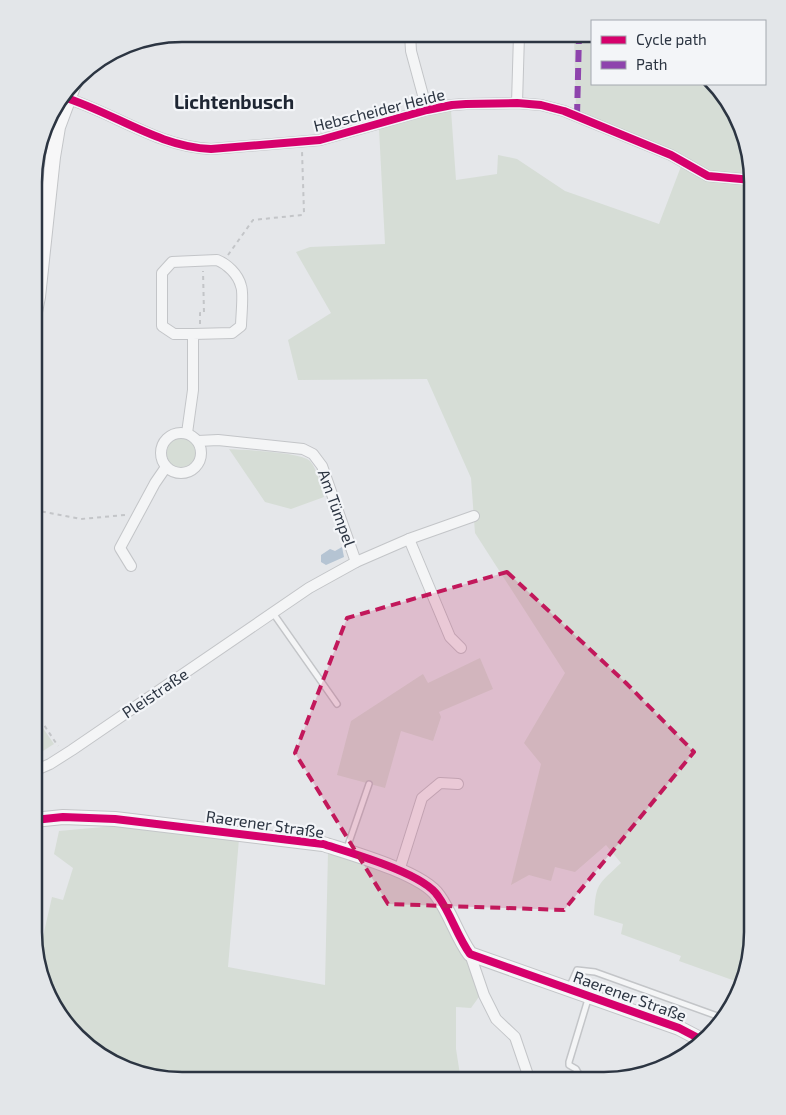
<svg xmlns="http://www.w3.org/2000/svg" width="786" height="1115" font-family="'Exo 2',sans-serif">
	<style>
		.green { fill: #d6ddd6 }
		.water { fill: #b5c4d3 }
		.lines { fill: none; stroke-linecap: round; stroke-linejoin: round }
		.lane-casing { stroke: #c3c5c8; stroke-width: 8 }
		.street-casing { stroke: #c3c5c8; stroke-width: 12 }
		.secondary-casing { stroke: #c3c5c8; stroke-width: 16 }
		.path { stroke: #c3c5c8; stroke-width: 2; stroke-dasharray: 4 4; stroke-linecap: butt }
		.lane { stroke: #f4f5f6; stroke-width: 5 }
		.street { stroke: #f4f5f6; stroke-width: 10 }
		.secondary { stroke: #f7f7f8; stroke-width: 14 }
		.quiet { stroke: #8e44ad; stroke-width: 6; stroke-dasharray: 12 6; stroke-linecap: butt }
		.cycleway-casing { stroke: #f3f5f8; stroke-width: 11 }
		.cycleway { stroke: #d6006c; stroke-width: 8 }
		.marked { fill: #c2185b; fill-opacity: 0.2; stroke: #c2185b; stroke-width: 4; stroke-dasharray: 10 6; stroke-linejoin: round }
		.labels { text-anchor: middle; stroke-width: 4.5; stroke-linejoin: round; paint-order: stroke }
		.street-label { font-size: 16px; fill: #2c3542; stroke: #f3f5f8 }
		.quarter-label { font-size: 19px; font-weight: bold; fill: #1e2633; stroke: #f3f5f8 }
		.rim { fill: none; stroke: #2c3542; stroke-width: 2.5 }
	</style>
	<rect width="100%" height="100%" fill="#e5e7ea"/>
	<g class="green">
		<path d="M574,35H592V84H710L737,117L752,182V942L738,982L679,961L681,956L621,934L623,924L594,915C596,882 598,885 621,863L606,845L575,872L555,867L551,881L529,875L511,885L541,764L524,743L565,673L475,533L471,478L427,379L298,380L288,340L331,313L296,252L310,247L385,244L379,129L451,110L456,180L497,174L498,155L517,159L565,191L659,224L685,156L576,112Z"/>
		<circle cx="181" cy="453" r="15"/>
		<path d="M229,449C244,450 301,452 310,461C318,470 320,486 324,497L291,509L265,502Z"/>
		<path d="M480,658L493,689L439,712L441,717L433,741L401,731L385,788L337,775L351,721L423,674L428,683Z"/>
		<path d="M34,718H36L54,744L35,756H34Z"/>
		<path d="M114,826L145,827L239,839L228,967L325,985L328,852L390,874L412,883L425,891L434,902L468,963L481,994L471,1008L456,1007V1049L461,1081L164,1080L92,1051L51,1001L56,987L46,984L39,954L52,897L63,900L73,868L54,854L59,831Z"/>
	</g>
	<path class="water" d="M342,547L344,557L326,565L321,562V555L330,549L335,551Z"/>
	<g class="lines">
		<g class="lane-casing">
			<g id="lane">
				<path d="M273,613L337,704"/>
				<path d="M346,851L369,784"/>
				<path d="M569,988L577,970L595,972L723,1018"/>
				<path d="M589,996L569,1062V1065L576,1069L580,1076L604,1081"/>
			</g>
		</g>
		<g class="street-casing">
			<g id="street">
				<path d="M410,34L411,51L427,110"/>
				<path d="M63,97C113,112 158,147 211,149L320,140L427,110L452,105L466,104L517,103L541,105L564,111L671,155L708,176L752,180"/>
				<path d="M517,103L519,35"/>
				<path d="M35,200L48,202"/>
				<circle cx="181" cy="453" r="20"/>
				<path d="M187,433L193,390V334L232,333L241,326C241,317 244,293 241,286C238,274 227,264 217,260L172,262L162,273V326L174,334H193"/>
				<path d="M198,441L218,440L303,449L313,454L322,466L356,562"/>
				<path d="M409,539L450,637L461,648"/>
				<path d="M131,566L120,548L155,483L166,467"/>
				<path d="M34,771L50,764L72,750L309,588L356,562L409,539L474,516"/>
				<path d="M399,871L422,798L440,783L458,784"/>
				<path d="M470,954L484,995L496,1019L515,1037L530,1081"/>
			</g>
		</g>
		<g class="secondary-casing">
			<g id="secondary">
				<path d="M35,312L38,297L53,157L58,127L74,84"/>
				<path d="M34,820L63,817L115,819L323,844C351,853 423,873 438,896C451,914 457,936 470,954L679,1028L700,1039"/>
			</g>
		</g>
		<g class="path">
			<path d="M228,255L253,220L302,215L304,213L302,151"/>
			<path d="M200,324V313H204L203,271"/>
			<path d="M34,510L81,519L125,515"/>
			<path d="M34,717L38,716L58,746"/>
		</g>
		<use href="#lane" class="lane"/>
		<use href="#street" class="street"/>
		<use href="#secondary" class="secondary"/>
		<path class="quiet" d="M577,116L579,35"/>
		<g class="cycleway-casing">
			<g id="cycleway">
				<path d="M63,97C113,112 158,147 211,149L320,140L427,110L452,105L466,104L517,103L541,105L564,111L671,155L708,176L752,180"/>
				<path d="M34,820L63,817L115,819L323,844C351,853 423,873 438,896C451,914 457,936 470,954L679,1028L700,1039"/>
			</g>
		</g>
		<use href="#cycleway" class="cycleway"/>
	</g>
	<path class="marked" d="M507,572L626,683L694,752L564,910L388,904L295,753L347,618Z"/>
	<g class="labels">
		<g class="street-label">
			<text transform="translate(379 110) rotate(-14)" y="6">Hebscheider Heide</text>
			<text transform="translate(337 508) rotate(70)" y="6">Am Tümpel</text>
			<text transform="translate(155 693) rotate(-34)" y="6">Pleistraße</text>
			<text transform="translate(265 824) rotate(8)" y="6">Raerener Straße</text>
			<text transform="translate(630 996) rotate(20)" y="6">Raerener Straße</text>
		</g>
		<g class="quarter-label">
			<text x="234" y="109">Lichtenbusch</text>
		</g>
	</g>
	<path d="M0 0H786V1115H0ZM182 42H604A140 140 0 0 1 744 182V932A140 140 0 0 1 604 1072H182A140 140 0 0 1 42 932V182A140 140 0 0 1 182 42Z" fill="#e3e6e9" fill-rule="evenodd"/>
	<path class="rim" d="M182 42H604A140 140 0 0 1 744 182V932A140 140 0 0 1 604 1072H182A140 140 0 0 1 42 932V182A140 140 0 0 1 182 42Z"/>
	<rect x="591" y="20" width="175" height="65" fill="#f3f5f8" stroke="#a3a8af"/>
	<rect x="601" y="36" width="25" height="8" fill="#d6006c" stroke="#a3a8af"/>
	<text x="636" y="45" font-size="15" fill="#2c3542">Cycle path</text>
	<rect x="601" y="61" width="25" height="8" fill="#8e44ad" stroke="#a3a8af"/>
	<text x="636" y="70" font-size="15" fill="#2c3542">Path</text>
</svg>
